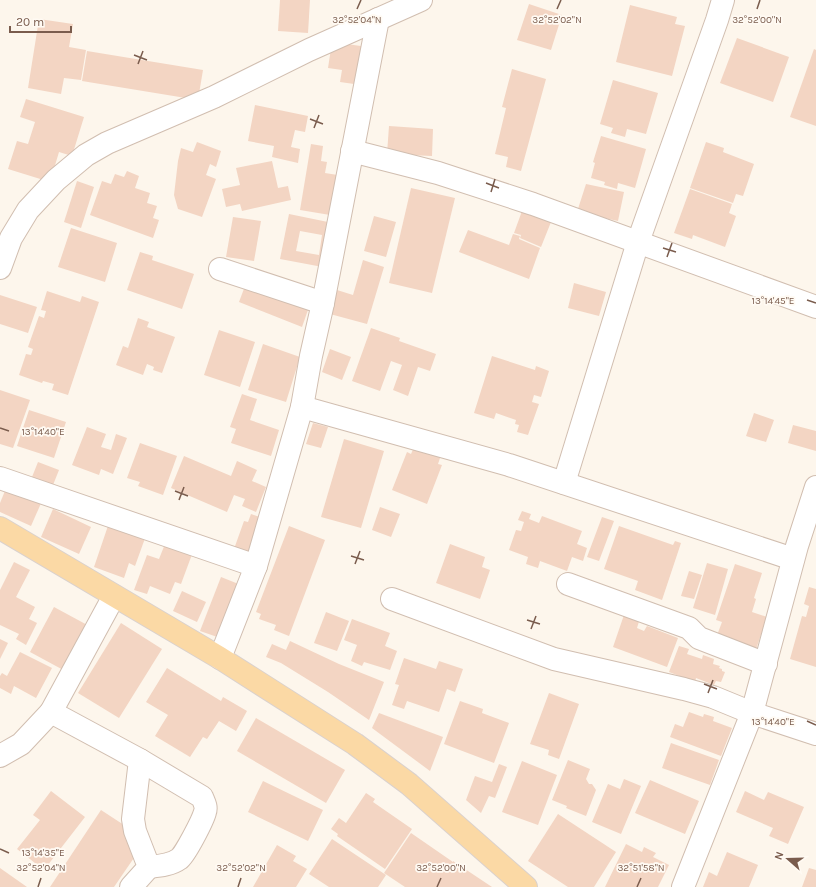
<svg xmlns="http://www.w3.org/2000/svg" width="816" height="887" font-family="Karla,sans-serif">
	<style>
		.building { fill: #f3d5c3; fill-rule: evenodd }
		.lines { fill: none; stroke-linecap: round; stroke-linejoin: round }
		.minor-casing { stroke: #d1beb0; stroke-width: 24 }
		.major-casing { stroke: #dad1cd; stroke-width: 24 }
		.minor { stroke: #fff; stroke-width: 22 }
		.major { stroke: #fbd9a5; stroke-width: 22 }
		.ticks { fill: none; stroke: #7a5c4d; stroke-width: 1.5 }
		.ticks-label { font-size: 10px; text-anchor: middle; fill: #7a5c4d; stroke: #fffaf3; stroke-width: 3.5; stroke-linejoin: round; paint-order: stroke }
	</style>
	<rect width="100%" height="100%" fill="#fdf6ec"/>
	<g class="building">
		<path d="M280,0H310L308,33L278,31Z"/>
		<path d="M529,4L562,15L551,50L517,40Z"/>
		<path d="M630,5L677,17L675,24L685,26L672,76L616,62Z"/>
		<path d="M39,19L73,24L69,47L86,50L81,80L64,78L61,94L28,88Z"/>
		<path d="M737,38L789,57L773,102L720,83Z"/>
		<path d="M332,42L368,47L361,85L340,82L342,70L328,68Z"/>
		<path d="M814,49L816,50V126L790,117Z"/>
		<path d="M87,51L203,70L198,100L82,81Z"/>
		<path d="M512,69L546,79L521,171L506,167L508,157L495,154L506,108L502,107Z"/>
		<path d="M613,80L658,93L646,134L627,129L625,137L611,133L613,128L600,124Z"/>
		<path d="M26,99L84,117L72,156L59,152L50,182L8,169L17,141L28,144L35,122L20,117Z"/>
		<path d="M255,105L308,116L305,132L295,130L291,147L300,149L298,163L272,157L274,146L248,141Z"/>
		<path d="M389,126L433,129L432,156L387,154Z"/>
		<path d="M601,136L646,149L635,188L618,183L617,189L604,185L605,182L591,178L595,163L593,162Z"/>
		<path d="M197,142L221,151L216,167L210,164L206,175L216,179L202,217L178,209L174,195L178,161L181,148L193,152Z"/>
		<path d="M706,142L724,148L723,152L754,164L743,196L736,194L733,203L690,188Z"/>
		<path d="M311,144L323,146L321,161L327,162L325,173L344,176L328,268L280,259L289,214L328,222L330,215L300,210ZM300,231L322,235L319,255L296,251Z"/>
		<path d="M272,161L278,188L288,186L291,200L242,211L240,204L226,207L222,189L240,185L236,168Z"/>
		<path d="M127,171L139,176L135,188L150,193L147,203L157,206L153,218L159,220L153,238L90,215L102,181L111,184L115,174L124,177Z"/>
		<path d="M77,181L94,187L81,228L64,222Z"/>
		<path d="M586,184L624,192L618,221L577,212Z"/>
		<path d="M411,188L455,198L432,293L389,283Z"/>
		<path d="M690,189L732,204L729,213L736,216L725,247L693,235L692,239L674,233Z"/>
		<path d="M522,211L551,222L541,247L520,238L521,235L514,233Z"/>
		<path d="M374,216L396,222L386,257L364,251Z"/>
		<path d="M233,217L261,221L254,261L226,257Z"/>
		<path d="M71,228L117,243L105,282L58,267Z"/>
		<path d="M468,230L509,245L513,234L520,236L519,239L540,248L529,279L459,252Z"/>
		<path d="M140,252L153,256L152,260L194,274L182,309L127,290Z"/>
		<path d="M363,260L384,267L367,324L330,314L337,290L353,295Z"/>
		<path d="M574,283L606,292L599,316L568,308Z"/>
		<path d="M245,286L308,310L302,327L239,302Z"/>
		<path d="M47,291L80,302L82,296L99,302L68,395L52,390L54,384L43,381L42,383L19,375L26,354L31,355L33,349L28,347L39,316L44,318L46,311L41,310Z"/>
		<path d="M0,295L37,307L28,333L0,324Z"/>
		<path d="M138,318L149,322L147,327L175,337L162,373L153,370L154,367L147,364L143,375L116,365L123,346L128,348Z"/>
		<path d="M371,328L400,338L399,341L436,354L430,371L418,367L408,396L393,390L402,365L391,361L380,391L352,381Z"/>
		<path d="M219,330L255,342L240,387L204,375Z"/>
		<path d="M263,344L300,357L286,402L248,390Z"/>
		<path d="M330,349L351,357L342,380L322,372Z"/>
		<path d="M492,356L535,370L536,366L549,371L541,397L534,395L532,402L539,404L528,435L517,432L519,425L515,424L516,420L496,413L494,419L474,413Z"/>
		<path d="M0,390L30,400L13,448L0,444Z"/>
		<path d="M242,394L257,399L250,420L279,430L271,456L231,443L236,429L230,427Z"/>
		<path d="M29,410L66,422L54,458L17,446Z"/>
		<path d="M754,413L774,420L766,442L746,436Z"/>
		<path d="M313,423L328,427L321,448L306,444Z"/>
		<path d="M793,425L816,431V451L788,443Z"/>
		<path d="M87,427L106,434L101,447L111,450L116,434L127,438L113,474L101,469L99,475L72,465Z"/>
		<path d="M344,439L384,451L361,528L321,517Z"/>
		<path d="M140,443L177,456L163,495L138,486L140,482L127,478Z"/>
		<path d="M415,445L441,455L438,464L442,465L427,504L392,490L407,452L411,454Z"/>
		<path d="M184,456L231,476L237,461L257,470L252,481L266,487L256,512L242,506L245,499L234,495L227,512L171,488Z"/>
		<path d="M38,462L59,470L53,485L32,477Z"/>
		<path d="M7,486L42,501L31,526L0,512V503Z"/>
		<path d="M380,507L400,514L391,537L372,530Z"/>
		<path d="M53,509L91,527L79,554L41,537Z"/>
		<path d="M522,511L531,514L529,519L539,523L542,516L582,531L577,544L587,548L583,561L572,557L567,571L540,561L538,568L526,564L528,557L509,550L516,530L521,531L524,522L518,520Z"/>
		<path d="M251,514L268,520L254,562L234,549L244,521L248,522Z"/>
		<path d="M111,517L148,530L135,566L129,563L124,578L94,567Z"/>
		<path d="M602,517L614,521L599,561L587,557Z"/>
		<path d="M289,526L325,540L289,636L274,630L276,625L259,619L261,614L256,612Z"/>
		<path d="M619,526L673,545L675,541L681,543L662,600L635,590L638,581L604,569Z"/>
		<path d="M167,539L194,549L181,584L175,582L170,594L150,586L147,594L134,590L147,555L159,559Z"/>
		<path d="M450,544L485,557L482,567L490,570L480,599L436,583Z"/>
		<path d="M14,562L30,570L16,597L35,607L29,619L37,623L26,645L16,639L19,634L0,625V590Z"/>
		<path d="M707,563L728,569L715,615L693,608Z"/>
		<path d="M735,564L762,573L754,598L756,599L752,612L767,617L754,655L716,638L722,622L716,620Z"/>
		<path d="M689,571L702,575L694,599L681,596Z"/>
		<path d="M221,577L246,587L226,640L200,631Z"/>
		<path d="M809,587L816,589V667L790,659L802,616L806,617L809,606L804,604Z"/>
		<path d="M182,591L206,602L197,622L173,611Z"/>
		<path d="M54,607L91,627L67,672L30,652Z"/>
		<path d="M326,612L349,621L337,651L314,643Z"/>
		<path d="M625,612L640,618L637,628L644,631L647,626L678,638L667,667L613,647Z"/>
		<path d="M352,619L390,633L385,646L397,651L390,670L364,662L362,666L351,661L357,645L344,640Z"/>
		<path d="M121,623L162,649L119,718L78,693Z"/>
		<path d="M0,639L8,643L0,659Z"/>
		<path d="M290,641L339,664L384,682L369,720L328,692L281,663L266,657L272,644L286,650Z"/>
		<path d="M679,646L689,649L687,654L702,659L703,655L714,659L713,664L720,666L719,668L722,669V671L725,672L721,682L716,681L714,685L696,678L695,682L669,672Z"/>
		<path d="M20,652L52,668L36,698L14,686L11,694L0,688V676L2,673L7,676Z"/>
		<path d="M404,658L436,669L439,661L463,669L455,692L447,689L439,712L407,701L404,709L392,705L399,685L395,684Z"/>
		<path d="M167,668L221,701L223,697L247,711L236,731L219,721L207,739L203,737L190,757L155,736L168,715L146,702Z"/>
		<path d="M549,693L579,704L559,759L548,755L549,750L530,744Z"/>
		<path d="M460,701L483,709L482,713L509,723L494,763L444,744Z"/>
		<path d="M689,712L703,717L704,714L714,717L713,721L732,728L721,756L670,737L675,724L683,727Z"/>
		<path d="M379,713L443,737L430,771L372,728Z"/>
		<path d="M256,718L345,770L326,803L237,751Z"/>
		<path d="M671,743L719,760L710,785L662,768Z"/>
		<path d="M568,760L590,769L586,779L589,784H592L596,790L586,816L566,808L567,806L552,800Z"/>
		<path d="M522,761L557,775L538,825L502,812Z"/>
		<path d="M499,764L507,767L495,798L489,796L481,813L466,800L475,776L492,782Z"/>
		<path d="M624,779L641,786L621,834L592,822L608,784L620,789Z"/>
		<path d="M650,780L699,801L685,834L635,813Z"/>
		<path d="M263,781L323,810L308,841L248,812Z"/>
		<path d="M51,791L85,817L44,870L17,849L40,820L33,815Z"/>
		<path d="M745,791L764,800L768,792L804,807L788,844L769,836L773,828L736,812Z"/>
		<path d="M366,793L375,799L373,802L412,829L385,869L337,836L338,834L331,829L339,818L346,823Z"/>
		<path d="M101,810L127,827L140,849L114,887H50Z"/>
		<path d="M558,814L616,852L594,887H568L528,861Z"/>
		<path d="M411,833L453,862V861L492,887H405L384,873Z"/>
		<path d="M332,839L386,875L378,887H329L309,874Z"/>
		<path d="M626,844L642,852L644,847L656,853L653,857L669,865L658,887H605Z"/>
		<path d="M277,845L296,856L293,861L307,869L296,887H253Z"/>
		<path d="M727,852L758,865L749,887H703L709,872L717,876Z"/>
		<path d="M0,868L27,887H0Z"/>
		<path d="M809,868L816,870V887H802Z"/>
	</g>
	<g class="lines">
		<g class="minor-casing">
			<g id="minor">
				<path d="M352,151L438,173L533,204L816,307"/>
				<path d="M0,268L11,238L28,210L56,180L86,155L107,143L214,97L309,50L421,0"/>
				<path d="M220,269L323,303"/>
				<path d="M302,407L509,465L793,559"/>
				<path d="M0,478L256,566"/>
				<path d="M564,483L638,242L717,20L723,0"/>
				<path d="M568,584L689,628L699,638L766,664"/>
				<path d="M114,596L51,712L140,760L133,819L135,831L149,867L131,887"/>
				<path d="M392,599L554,659L684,689L713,697L752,713L816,734"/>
				<path d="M220,658L256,566L302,407L311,356L323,303L378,19"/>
				<path d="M0,756L21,744L51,712"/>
				<path d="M140,760L202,797C204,802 207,807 205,812C203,820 185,855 179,859C171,865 158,866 149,867"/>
				<path d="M683,887L752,713L797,546L816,487"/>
			</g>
		</g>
		<g class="major-casing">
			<path id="major" d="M0,528L220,658L355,744L409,784L526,887"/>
		</g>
		<use href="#minor" class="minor"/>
		<use href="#major" class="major"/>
	</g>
	<path class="ticks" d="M357,9L361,0M557,9L561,0M757,9L760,0M134,55L147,60M138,64L143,51M310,119L323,124M314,128L319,115M486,183L499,188M491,192L495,179M663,248L676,252M667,257L672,243M807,300L816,303M0,428L9,431M175,491L188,496M179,500L184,487M351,556L364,560M355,564L360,551M527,620L540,624M531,629L536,616M704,684L717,689M708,693L713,680M807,721L816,725M0,849L9,853M38,887L41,878M238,887L241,878M437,887L441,878M637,887L641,878"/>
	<g class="ticks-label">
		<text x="357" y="23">32°52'04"N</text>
		<text x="557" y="23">32°52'02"N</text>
		<text x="757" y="23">32°52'00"N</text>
		<text x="773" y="304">13°14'45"E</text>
		<text x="43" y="435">13°14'40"E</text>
		<text x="773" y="725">13°14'40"E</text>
		<text x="43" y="856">13°14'35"E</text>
		<text x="41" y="871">32°52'04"N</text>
		<text x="241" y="871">32°52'02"N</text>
		<text x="441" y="871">32°52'00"N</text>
		<text x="641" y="871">32°51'58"N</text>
	</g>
	<g transform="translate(788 859) rotate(290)" stroke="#fffaf3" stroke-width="3" paint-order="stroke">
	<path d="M0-3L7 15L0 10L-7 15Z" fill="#7a5c4d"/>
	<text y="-6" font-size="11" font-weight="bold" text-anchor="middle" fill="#7a5c4d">N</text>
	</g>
	<path d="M10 26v6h61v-6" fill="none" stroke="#7a5c4d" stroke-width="2"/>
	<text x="16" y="26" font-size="12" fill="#7a5c4d" stroke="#fffaf3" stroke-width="3" paint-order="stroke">20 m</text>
</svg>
